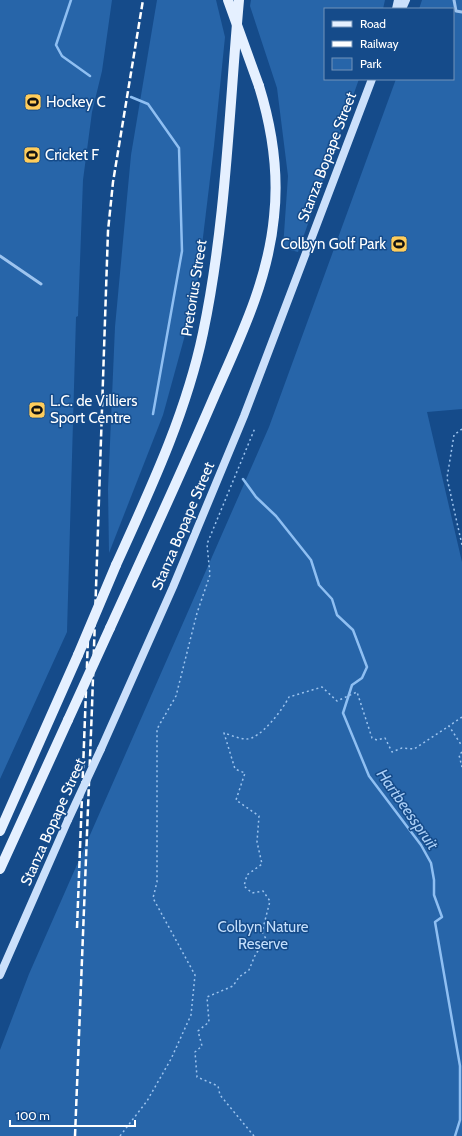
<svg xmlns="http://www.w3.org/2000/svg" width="462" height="1136" font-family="Cabin,sans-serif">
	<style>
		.green { fill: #2765a9 }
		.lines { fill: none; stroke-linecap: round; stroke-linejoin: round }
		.stream { stroke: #8fbff2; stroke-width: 2.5 }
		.path { stroke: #9dc4ef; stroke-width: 1.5; stroke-dasharray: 2 3; stroke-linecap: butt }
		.lane { stroke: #9dc4ef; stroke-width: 3 }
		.secondary { stroke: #cbe0fb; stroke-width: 8 }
		.primary { stroke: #e5f0ff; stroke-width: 10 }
		.rail { stroke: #fff; stroke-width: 2.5; stroke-dasharray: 7 3; stroke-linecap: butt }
		.secondary-bridge { stroke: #cbe0fb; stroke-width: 8 }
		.primary-bridge { stroke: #e5f0ff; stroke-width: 10 }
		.labels { text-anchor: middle; stroke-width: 3; stroke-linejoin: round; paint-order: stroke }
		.poi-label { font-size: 15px; fill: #fff; stroke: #154b8a; text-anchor: start }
		.street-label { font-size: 15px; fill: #fff; stroke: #154b8a }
		.park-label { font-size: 15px; fill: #c3defb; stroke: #154b8a }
		.water-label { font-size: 16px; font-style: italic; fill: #a9cef6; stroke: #154b8a }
	</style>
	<rect width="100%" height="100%" fill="#154b8a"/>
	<g class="green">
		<path d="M0,0H112L102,71L92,112L83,180L78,316L76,317L67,632L0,779Z"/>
		<path d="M157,0H216L225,37L214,146L196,295L163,415L109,553L108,489L115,327L131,155Z"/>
		<path d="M251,0H385L383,9H325V79H359L298,252L283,248L288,176L277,88L250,6Z"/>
		<path d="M422,0H462V409L427,412L462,562V1136H0V1050L29,974L269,427L396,79H453V9H419Z"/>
	</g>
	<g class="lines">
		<g class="stream">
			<path d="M71,0L56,45L62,56L90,76"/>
			<path d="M131,97L148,104L179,148L182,251L153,414"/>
			<path d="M243,479L256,497L276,516L311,560L319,585L332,599L337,615L353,630L367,667L362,678L352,685L343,713L369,776L421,845L431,863L434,880V895L442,917L435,922L460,1066V1120L455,1136"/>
		</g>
		<g class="path">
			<path d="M462,429L454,435L447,478L462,545"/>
			<path d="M462,717L449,726L462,746"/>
			<path d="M462,752L459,755L462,767"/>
			<path d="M120,1136L147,1101L171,1059L191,1015L195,975L153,898L157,882V729L176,696L197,613L210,575L207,544L255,428"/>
			<path d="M254,1136L220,1095L218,1086L197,1077L195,1052L202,1046L198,1031L209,1022L207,997L233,986L239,977L249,970L256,953L268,942L262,932L270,901L263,891L252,893L244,886L247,875L262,864L257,842L259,816L236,800L245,773L235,769L224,733C231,735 239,739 246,739C260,740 283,709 289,697L322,687L337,701L357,692L372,738L377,740L385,738L392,752L402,748L414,749L449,726"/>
		</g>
		<g class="lane">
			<path d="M454,0L456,11L462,12"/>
			<path d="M0,256L41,284"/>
		</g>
		<g class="secondary">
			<path d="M396,9L398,0"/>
			<path d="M402,9L406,0"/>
			<path d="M101,749L173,587L244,416L372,79"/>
			<path d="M0,975L68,820"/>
		</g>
		<g class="primary">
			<path d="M116,565C150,490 186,414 203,333C226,224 229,111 239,0"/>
			<path d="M110,628C145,551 181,474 214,397C240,338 268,281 274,217C279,172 272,128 259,86"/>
			<path d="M0,831L78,655"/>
			<path d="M0,869L68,720"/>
		</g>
		<g class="rail">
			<path d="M77,928L88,638"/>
			<path d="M75,1136L92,707L108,231L113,182L143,0"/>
		</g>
		<path class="secondary-bridge" d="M68,820L101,749"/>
		<g class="primary-bridge">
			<path d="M228,0L259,86"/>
			<path d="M78,655L116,565"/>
			<path d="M68,720L110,628"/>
		</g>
	</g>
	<defs>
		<g id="stadium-square" transform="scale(0.9)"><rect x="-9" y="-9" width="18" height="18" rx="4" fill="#ffcd5b" stroke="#154b8a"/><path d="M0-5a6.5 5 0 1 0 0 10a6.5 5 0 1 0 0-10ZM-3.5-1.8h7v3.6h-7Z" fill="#111"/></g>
	</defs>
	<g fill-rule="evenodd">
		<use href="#stadium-square" x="33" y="102"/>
		<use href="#stadium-square" x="32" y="155"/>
		<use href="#stadium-square" x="399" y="244"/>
		<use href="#stadium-square" x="37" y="410"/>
	</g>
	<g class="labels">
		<g class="poi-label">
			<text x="46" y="107">Hockey C</text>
			<text x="45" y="160">Cricket F</text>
			<text x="386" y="249" text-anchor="end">Colbyn Golf Park</text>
			<text x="50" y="406">L.C. de Villiers<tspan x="50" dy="17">Sport Centre</tspan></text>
		</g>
		<g class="street-label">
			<text transform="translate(327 157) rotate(-69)" y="5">Stanza Bopape Street</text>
			<text transform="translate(194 288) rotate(-81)" y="5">Pretorius Street</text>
			<text transform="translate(183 526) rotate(-67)" y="5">Stanza Bopape Street</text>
			<text transform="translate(53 822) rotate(-66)" y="5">Stanza Bopape Street</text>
		</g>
		<g class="park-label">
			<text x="263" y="932">Colbyn Nature<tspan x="263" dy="17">Reserve</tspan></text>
		</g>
		<g class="water-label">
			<text transform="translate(408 809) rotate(55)" y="6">Hartbeesspruit</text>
		</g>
	</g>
	<rect x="324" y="8" width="130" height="72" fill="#154b8a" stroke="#7393b9"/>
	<rect x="332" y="21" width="20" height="6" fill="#e5f0ff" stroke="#7393b9"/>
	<text x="360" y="28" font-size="12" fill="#ffffff">Road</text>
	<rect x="332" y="41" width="20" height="6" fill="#ffffff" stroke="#7393b9"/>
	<text x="360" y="48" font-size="12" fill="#ffffff">Railway</text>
	<rect x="332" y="58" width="20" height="12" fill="#2765a9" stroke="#7393b9"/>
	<text x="360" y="68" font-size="12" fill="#ffffff">Park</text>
	<path d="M10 1120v6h125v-6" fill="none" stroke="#ffffff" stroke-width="2"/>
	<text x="16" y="1120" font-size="12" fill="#ffffff" stroke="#154b8a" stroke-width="3" paint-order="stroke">100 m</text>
</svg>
